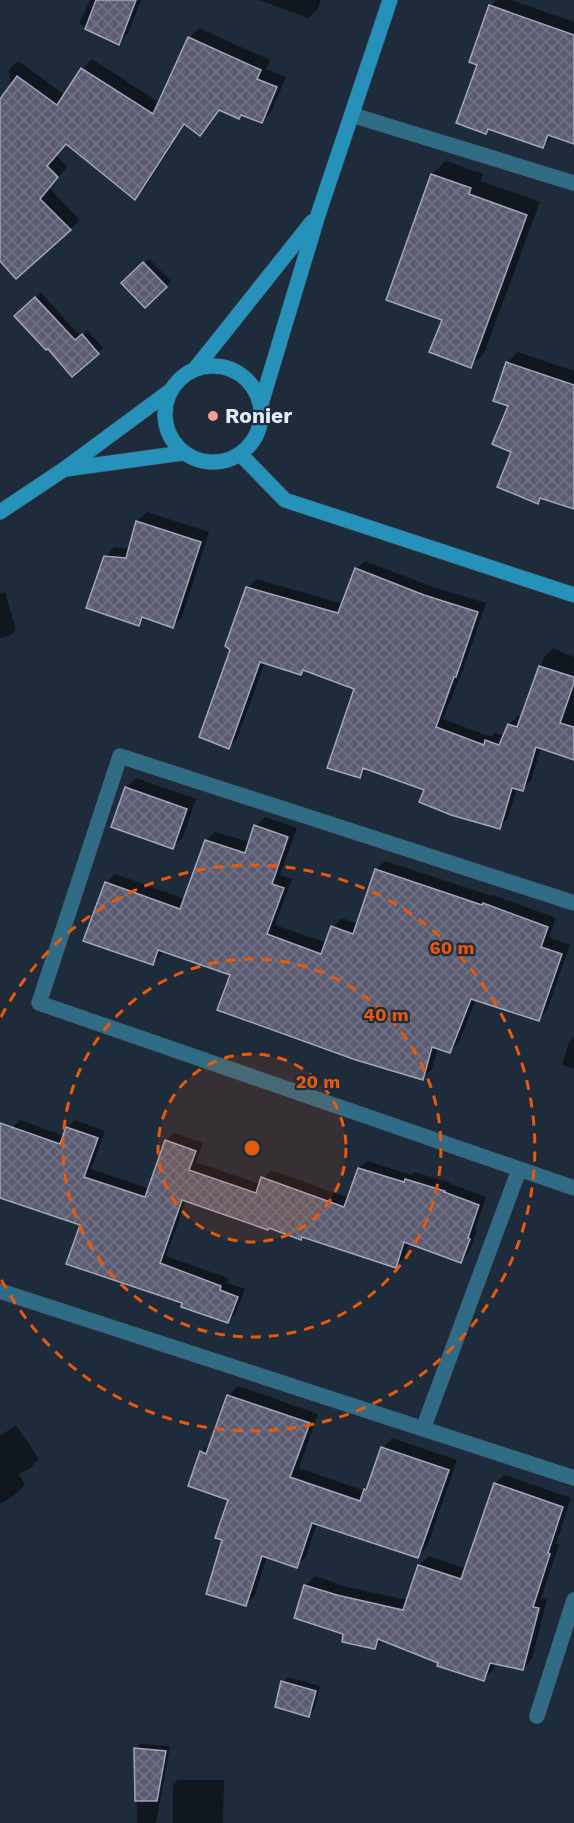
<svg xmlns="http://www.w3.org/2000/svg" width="574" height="1823" font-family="'Work Sans',sans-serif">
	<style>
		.shadow { fill: #0007 }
		.building { fill: url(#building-cross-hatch); stroke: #a3a5bd; stroke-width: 1.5 }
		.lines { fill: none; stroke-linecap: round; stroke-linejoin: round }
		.street-casing { stroke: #3a4655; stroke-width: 16 }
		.secondary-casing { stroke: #3a4655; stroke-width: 16 }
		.street { stroke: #316c86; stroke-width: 15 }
		.secondary { stroke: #2691b9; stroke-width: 15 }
		.ring { fill: none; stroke: #e8590c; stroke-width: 3; stroke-dasharray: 10 8 }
		.poi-dot { fill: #f59d8e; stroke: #1e2b3b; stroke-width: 2 }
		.labels { text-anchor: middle; stroke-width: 4.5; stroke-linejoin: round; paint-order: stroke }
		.poi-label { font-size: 21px; font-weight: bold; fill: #e4ecf7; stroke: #1e2b3b; text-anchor: start }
		.centre { fill: #e8590c; stroke: #1e2b3b; stroke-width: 3 }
		.ring-label { font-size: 18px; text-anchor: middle; font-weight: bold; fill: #e8590c; stroke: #1e2b3b; stroke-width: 4.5; stroke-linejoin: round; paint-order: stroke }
	</style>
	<defs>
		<pattern id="building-cross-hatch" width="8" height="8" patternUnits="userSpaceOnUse" patternTransform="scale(1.5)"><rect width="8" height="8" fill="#5b5c71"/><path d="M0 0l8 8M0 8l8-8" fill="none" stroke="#727486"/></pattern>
	</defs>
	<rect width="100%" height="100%" fill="#1e2b3b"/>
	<g class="shadow">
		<path d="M90,0H141L128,33L119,43L79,24Z"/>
		<path d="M259,0H321L318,9L308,18Z"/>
		<path d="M496,0H511L574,22V142L553,135L543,147L490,128L486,133L479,64L471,61L491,5Z"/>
		<path d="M199,28L270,60L266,69L286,77L271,112L261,122L242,113L221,109L200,134L186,124L145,188L135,198L67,143L56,155L67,167L49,188L80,220L70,229L0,258V102L11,87L9,70L18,61L65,95L82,69L92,59L160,103L189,38Z"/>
		<path d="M446,161L483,174L481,181L540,202L484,353L471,366L444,319L388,299L432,174Z"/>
		<path d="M149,259L171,281L145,306L123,283Z"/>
		<path d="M41,293L81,337L88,331L103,348L72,375L48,346L16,316Z"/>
		<path d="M518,352L574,371V507L542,497L538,502L513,451L507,363Z"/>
		<path d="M147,512L209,532L182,617L173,626L146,617L139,624L105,557L114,547L130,549L137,521Z"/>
		<path d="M365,561L433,587L486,603L464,667L443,719L491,737L495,733L505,736L509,724L518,716L522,718L544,657L553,648L574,657V758L541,747L531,781L522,789L517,788L508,818L500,827L426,789L368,768L359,777L356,688L305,670L301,673L265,662L237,739L228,747L232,650L248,588L256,579L343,604L356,569Z"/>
		<path d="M5,592L16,630L11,635L0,638V594Z"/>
		<path d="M136,778L196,799L183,837L173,847L126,788Z"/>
		<path d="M265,817L297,828L280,875L292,879L275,925L327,943L333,927L342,918L358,924L376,870L385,861L492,896L493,895L556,918L549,937L570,945L547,1010L538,1020L476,999L459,1042L450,1052L438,1047L432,1069L422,1078L232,974L163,950L161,955L152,964L106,883L115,874L185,899L206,841L215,832L250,842L256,826Z"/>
		<path d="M574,1037V1069L562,1065L569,1042Z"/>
		<path d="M20,1120L64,1136L67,1128L75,1120L105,1131L91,1169L149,1189L166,1141L174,1133L203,1143L196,1162L260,1184L263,1178L271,1170L349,1198L359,1168L367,1161L412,1175L414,1172L451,1183V1184L486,1197L475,1230L477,1231L468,1254L460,1261L409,1242L404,1258L396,1266L303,1236L301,1238L186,1200L166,1256L228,1278L227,1283L245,1289L235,1314L228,1322L184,1302L82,1224L0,1196V1163L12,1128Z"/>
		<path d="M238,1386L318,1414L299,1468L365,1491L369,1487L383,1448L392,1438L457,1460L427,1547L418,1556L317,1523L306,1557L296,1566L267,1556L255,1595L246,1604L223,1539L230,1499L201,1452L211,1443L228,1396Z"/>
		<path d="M16,1425L39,1459L30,1468L19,1474L25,1485L17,1493L0,1504V1436Z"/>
		<path d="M504,1475L571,1498L556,1544L559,1545L541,1598L547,1599L532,1659L523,1669L496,1663L493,1670L484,1679L383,1639L375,1648L345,1633L296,1617L306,1585L315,1576L347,1587L408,1600L419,1565L429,1556L466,1569L495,1484Z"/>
		<path d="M288,1677L320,1686L314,1710L309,1715L283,1682Z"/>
		<path d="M140,1744L170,1746L156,1823H137L136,1749Z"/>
		<path d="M178,1780H224L223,1823H173V1785Z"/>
	</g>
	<g class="building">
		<path d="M96,0H136L119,45L85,29Z"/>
		<path d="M489,5L574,35V144L548,135L543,148L488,129L486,134L456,123L477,65L469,62Z"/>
		<path d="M188,37L261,70L257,79L277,87L262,123L241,115L239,119L219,110L200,136L184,124L135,200L66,144L47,166L58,177L40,199L71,230L16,279L0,261V99L17,76L57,105L81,68L153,114Z"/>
		<path d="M431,174L471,188L469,194L527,215L471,368L429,352L442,320L386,300Z"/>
		<path d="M143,262L167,287L145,308L121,283Z"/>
		<path d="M35,297L75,340L82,334L99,354L72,377L48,349L46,350L14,316Z"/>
		<path d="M506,362L574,385V509L540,498L538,504L497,487L511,452L492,444L508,406L493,401Z"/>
		<path d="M136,521L201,542L173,628L142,617L139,626L86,608L104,556L126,558Z"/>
		<path d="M355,568L424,595L478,612L456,677H454L436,727L484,745L485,740L499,745L508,724L517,727L539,666L574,677V683L560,723L574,727V760L536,747L523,791L512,788L500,829L451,815L419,802L424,790L363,768L360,778L327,768L354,689L303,670L301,675L260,662L229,749L199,737L230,650L225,646L246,587L338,613Z"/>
		<path d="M125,787L187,809L173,849L111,827Z"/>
		<path d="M254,825L288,837L272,884L284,888L267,934L321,954L331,926L353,934L375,869L482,905L483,903L548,927L541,947L562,954L539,1021L471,999L450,1053L432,1047L423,1080L356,1060L217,1010L230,975L158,950L153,965L83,941L105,882L180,909L205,840L245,853Z"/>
		<path d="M0,1123L60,1144L66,1127L98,1138L84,1177L145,1197L165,1140L196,1151L189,1170L256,1193L261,1177L344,1207L358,1168L404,1182L405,1179L445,1191L444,1192L479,1205L468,1238L470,1239L461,1263L404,1242L396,1268L302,1237L301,1240L269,1228L268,1230L182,1200L160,1263L221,1286L220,1290L238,1297L228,1323L181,1307L182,1303L66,1264L80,1225L0,1198Z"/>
		<path d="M227,1395L310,1423L290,1477L360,1501L364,1489L366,1490L381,1447L449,1470L418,1558L312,1523L297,1568L262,1556L246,1606L206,1594L222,1540L215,1538L228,1500L188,1486L200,1451L206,1454Z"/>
		<path d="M494,1483L563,1507L548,1553L550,1554L533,1607L539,1608L523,1670L490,1663L484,1681L437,1666L438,1663L378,1639L375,1649L342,1642L343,1634L294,1618L304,1585L337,1595L403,1610L418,1565L461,1579Z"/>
		<path d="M281,1681L316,1691L309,1717L275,1707Z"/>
		<path d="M134,1748L166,1751L157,1801H135Z"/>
	</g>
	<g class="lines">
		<g class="street-casing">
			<g id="street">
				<path d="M352,115L574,183"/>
				<path d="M574,903L120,756L39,1003L574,1188"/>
				<path d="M0,1291L574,1478"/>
				<path d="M423,1429L519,1170"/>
				<path d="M537,1716L574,1600"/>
			</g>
		</g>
		<g class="secondary-casing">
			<g id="secondary">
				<circle cx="213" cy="414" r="48"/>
				<path d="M195,369L312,222"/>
				<path d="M261,404L318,215L390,0"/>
				<path d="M241,455L285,500L574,595"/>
				<path d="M66,469L183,453"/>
				<path d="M0,512L63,470L170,391"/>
			</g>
		</g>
		<use href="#street" class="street"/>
		<use href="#secondary" class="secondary"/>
	</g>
	<circle cx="252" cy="1148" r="94" fill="#e8590c" fill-opacity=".12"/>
	<g class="ring">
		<circle cx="252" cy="1148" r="94"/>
		<circle cx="252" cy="1148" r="189"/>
		<path d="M1 1017A283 283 0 1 1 1 1279"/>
	</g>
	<circle class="poi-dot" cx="213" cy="416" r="6"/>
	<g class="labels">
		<g class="poi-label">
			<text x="225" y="423">Ronier</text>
		</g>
	</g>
	<circle cx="252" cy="1148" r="9" class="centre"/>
	<g class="ring-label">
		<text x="452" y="954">60 m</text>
		<text x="386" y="1021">40 m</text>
		<text x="318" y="1088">20 m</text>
	</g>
</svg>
